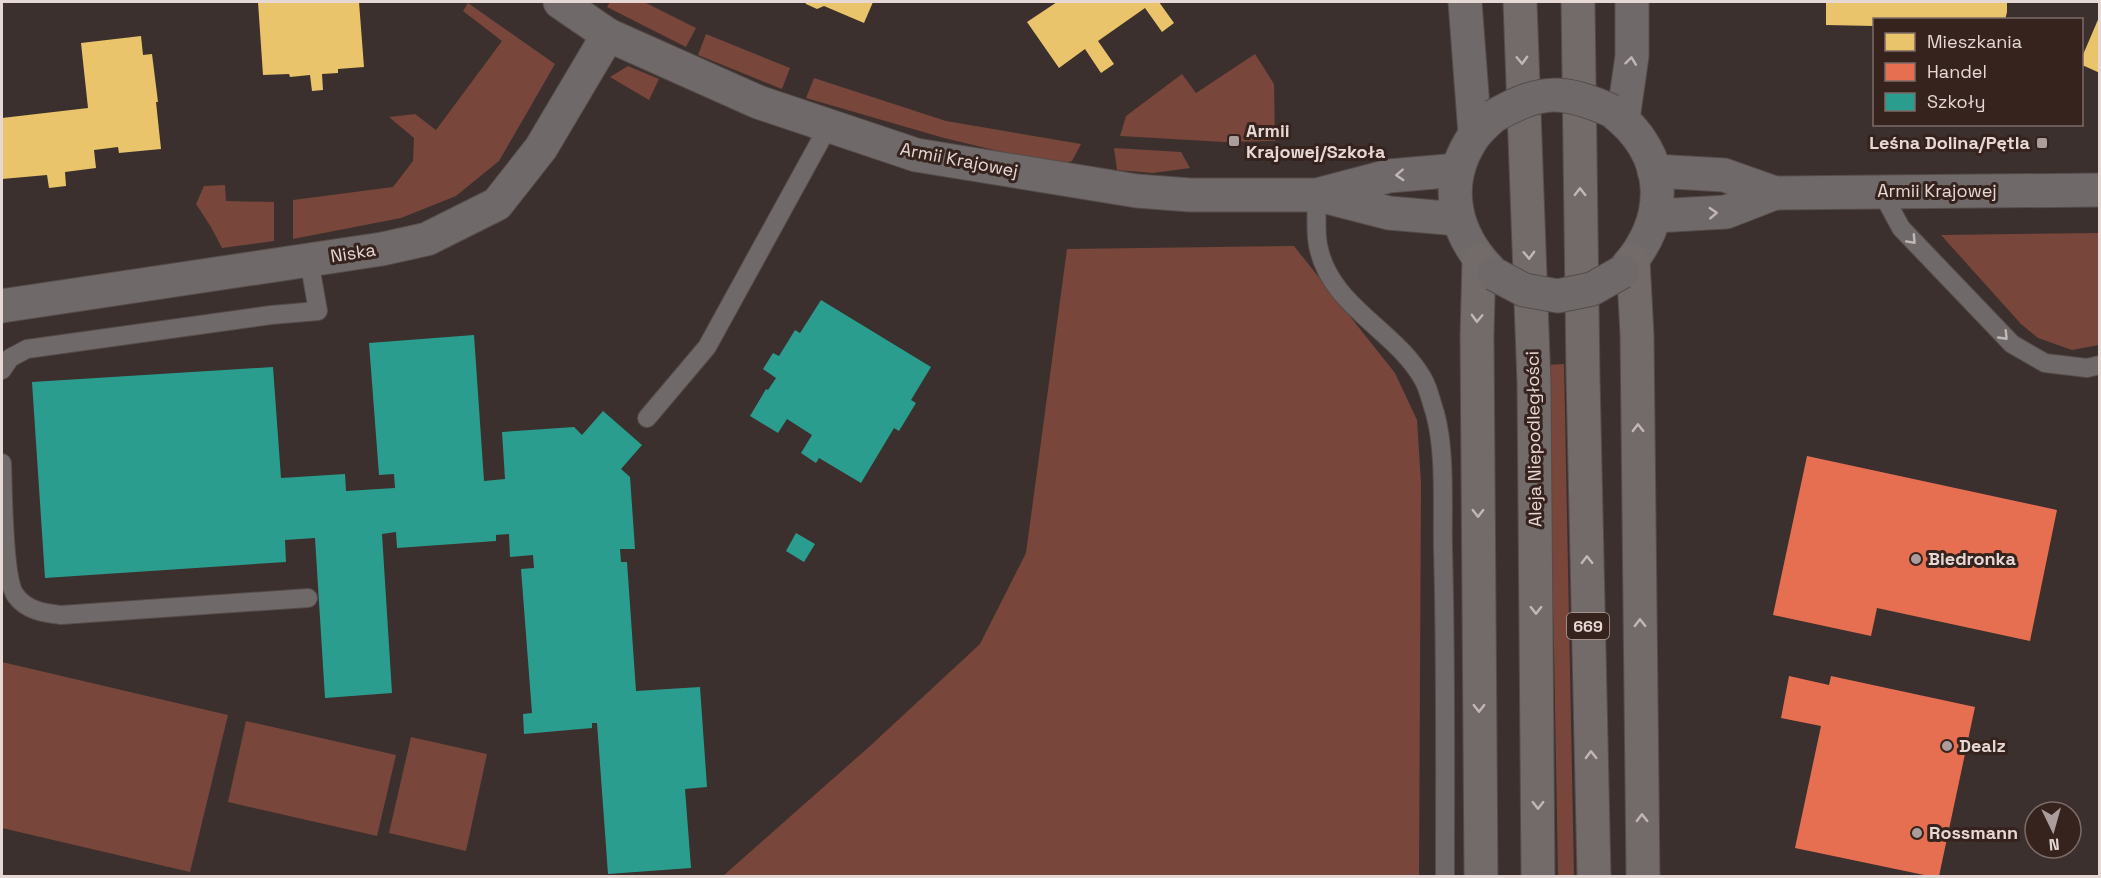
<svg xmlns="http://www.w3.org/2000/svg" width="2101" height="878" font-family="'Space Grotesk',sans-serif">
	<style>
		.green { fill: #78463a }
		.homes { fill: #e9c46a }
		.shops { fill: #e76f51 }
		.schools { fill: #2a9d8f }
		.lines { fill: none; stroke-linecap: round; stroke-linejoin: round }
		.service-casing { stroke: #564c4a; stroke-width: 20 }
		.minor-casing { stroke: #564c4a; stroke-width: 35 }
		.primary-casing { stroke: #564c4a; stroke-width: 35 }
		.service { stroke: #6f6a69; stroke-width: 18 }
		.minor { stroke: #6f6a69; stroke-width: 33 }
		.primary { stroke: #726b69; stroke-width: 33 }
		.minor-bridge-casing { stroke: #564c4a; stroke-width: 35; stroke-linecap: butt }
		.minor-bridge { stroke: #6f6a69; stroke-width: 33 }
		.oneway { stroke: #c3b7b5 }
		.oneway2 { stroke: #c2b7b5 }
		.poi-dot { fill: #aa9d9b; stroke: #36231e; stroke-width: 2 }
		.labels { text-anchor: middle; stroke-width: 6; stroke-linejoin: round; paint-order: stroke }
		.shield { fill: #36231e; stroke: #b1a29e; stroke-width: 1.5 }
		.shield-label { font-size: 16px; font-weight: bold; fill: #e6d8d5 }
		.poi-label { font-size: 18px; font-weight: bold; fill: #e6d8d5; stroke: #36231e; text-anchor: start }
		.street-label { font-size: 18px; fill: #e6d8d5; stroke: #36231e }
	</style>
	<rect width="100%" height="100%" fill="#3b302e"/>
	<g class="green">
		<path d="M610,2H644L696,28L686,47L607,7Z"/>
		<path d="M468,3L555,64L499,161L456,196L401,218L293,239V200L393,187L413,161L414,138L389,117L415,114L436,130L502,41L463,11Z"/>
		<path d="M706,34L790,68L782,89L698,55Z"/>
		<path d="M1255,54L1274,84L1275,141L1224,142L1120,136L1126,116L1182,74L1196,93Z"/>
		<path d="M628,66L659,79L649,100L610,77Z"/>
		<path d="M814,78L946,121L1081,144L1072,161L1057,165L944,138L806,98Z"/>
		<path d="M1114,148L1181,152L1190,168L1153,173L1117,170Z"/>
		<path d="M225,185L226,201L274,202V241L222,248L211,227L196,204L204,186Z"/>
		<path d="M2099,233V345L2072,350L2038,338L2021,324L1941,235Z"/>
		<path d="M1294,246L1395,373L1417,420L1421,483L1419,876H723L870,746L980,644L1026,553L1067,249Z"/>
		<path d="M1564,364L1574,876H1558L1554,647L1546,365Z"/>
		<path d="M2,662L228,715L190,872L2,828Z"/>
		<path d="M246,721L396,755L377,836L228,802Z"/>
		<path d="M411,737L487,754L466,851L389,833Z"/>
	</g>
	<g class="homes">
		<path d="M258,2H359L364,67L338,69V73L322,74L323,90L312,91L310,75L290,77L289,74L263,75Z"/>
		<path d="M805,2H873L864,23L824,6L817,9L806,4Z"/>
		<path d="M1057,2H1159L1174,23L1162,32L1145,8L1098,41L1114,64L1101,73L1085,49L1059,68L1027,22Z"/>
		<path d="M1826,2H2007V12L2005,20L1894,18L1874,20V26L1826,25Z"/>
		<path d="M2100,15V73L2082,65V57Z"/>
		<path d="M141,36L143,55L152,54L158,102H156L161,149L119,153L118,147L94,150L96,168L65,172L66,186L49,188L47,175L2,179V118L88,108L81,43Z"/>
	</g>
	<g class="shops">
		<path d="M1807,456L2057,510L2030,641L1877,608L1871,636L1773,615Z"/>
		<path d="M1789,676L1829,685L1831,676L1975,707L1939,876H1929L1795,848L1821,726L1781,718Z"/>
	</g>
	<g class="schools">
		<path d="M821,300L931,367L911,400L916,403L899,431L894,428L861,483L819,458L816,463L801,453L812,435L787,419L778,433L750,416L766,389L768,390L776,378L763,369L773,353L779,356L795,330L800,333Z"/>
		<path d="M474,335L484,481L505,479L502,432L574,427L582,435L603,411L642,445L621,469L630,477L635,549H620L621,562H627L636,691L700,687L707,787L685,789L691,868L608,874L597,723H592V728L524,734L523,714L532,713L521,569L534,568L533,555L510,557L509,534L496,535V541L397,548L396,532L382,534L392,693L325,698L315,538L285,540L286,562L45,578L32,382L273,367L281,478L345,474L346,491L395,488L394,474L379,475L369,343Z"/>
		<path d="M796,533L815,544L804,562L786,551Z"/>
	</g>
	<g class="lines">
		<g class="service-casing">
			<g id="service">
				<path d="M1881,191L1901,228L2012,344L2045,363L2087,368L2100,365"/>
				<path d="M1317,195C1317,211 1315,229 1318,245C1329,306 1395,329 1423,379C1429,389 1431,402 1435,413C1446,453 1442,507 1443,549C1446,658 1445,767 1445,876"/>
				<path d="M2,370L10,358L27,349L271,315L318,311L309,260"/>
				<path d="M647,418L707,347L829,125"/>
				<path d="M2,463C3,488 3,581 16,596C27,611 45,613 61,615L308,598"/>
			</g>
		</g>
		<g class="minor-casing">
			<g id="minor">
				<path d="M560,2L608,35L758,102L916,155L1137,191L1190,195H1317L1389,176L1458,170"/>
				<path d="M1465,2L1475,134"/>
				<path d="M1612,111C1670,155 1671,220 1622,272"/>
				<path d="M1494,116C1487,122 1480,128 1474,136C1441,184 1454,236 1494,274"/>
				<path d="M1623,119L1632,56V2"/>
				<path d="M1654,171L1724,175L1775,193L2100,190"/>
				<path d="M1319,195L1389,213L1458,219"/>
				<path d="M1655,216L1726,212L1775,193"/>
				<path d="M2,306L382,249L427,239L497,204L541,148L608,35"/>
			</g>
		</g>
		<g class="primary-casing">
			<g id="primary">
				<path d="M1520,2L1534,384L1538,876"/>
				<path d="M1578,2L1583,376L1594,876"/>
				<path d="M1479,260L1477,335L1481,876"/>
				<path d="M1633,260L1637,335L1643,876"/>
			</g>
		</g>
		<use href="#service" class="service"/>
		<use href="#minor" class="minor"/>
		<use href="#primary" class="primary"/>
		<g class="minor-bridge-casing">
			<g id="minor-bridge">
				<path d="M1494,116C1541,89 1562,89 1612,111"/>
				<path d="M1494,274L1524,290L1558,296L1592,289L1622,272"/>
			</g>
		</g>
		<use href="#minor-bridge" class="minor-bridge"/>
	</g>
	<defs><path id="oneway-chevron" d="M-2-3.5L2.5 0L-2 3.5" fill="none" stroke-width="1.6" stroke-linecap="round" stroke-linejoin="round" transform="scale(1.5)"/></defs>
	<g class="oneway">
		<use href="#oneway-chevron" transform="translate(1522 60) rotate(88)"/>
		<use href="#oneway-chevron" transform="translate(1580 192) rotate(-91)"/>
		<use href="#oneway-chevron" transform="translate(1529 255) rotate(88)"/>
		<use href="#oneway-chevron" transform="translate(1477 318) rotate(92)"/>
		<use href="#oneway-chevron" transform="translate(1638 428) rotate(-91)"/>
		<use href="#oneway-chevron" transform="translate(1478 513) rotate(90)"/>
		<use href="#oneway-chevron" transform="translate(1587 560) rotate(-91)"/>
		<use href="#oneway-chevron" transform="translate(1536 610) rotate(90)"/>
		<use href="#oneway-chevron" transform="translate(1640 623) rotate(-91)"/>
		<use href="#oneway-chevron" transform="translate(1479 708) rotate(90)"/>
		<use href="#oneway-chevron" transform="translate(1591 755) rotate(-91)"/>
		<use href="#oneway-chevron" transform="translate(1538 805) rotate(90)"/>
		<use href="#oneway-chevron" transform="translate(1642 818) rotate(-91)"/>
	</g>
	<g class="oneway2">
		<use href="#oneway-chevron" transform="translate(1631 61) rotate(-83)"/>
		<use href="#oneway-chevron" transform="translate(1400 175) rotate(177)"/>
		<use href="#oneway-chevron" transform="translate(1713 213) rotate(-3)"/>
		<use href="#oneway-chevron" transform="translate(1912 240) rotate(47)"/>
		<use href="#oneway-chevron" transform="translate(2004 336) rotate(46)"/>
	</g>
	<g class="poi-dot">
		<rect x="1228" y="135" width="12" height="12" rx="3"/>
		<rect x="2036" y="137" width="12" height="12" rx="3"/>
		<circle cx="1916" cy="559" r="6"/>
		<circle cx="1947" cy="746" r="6"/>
		<circle cx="1917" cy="833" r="6"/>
	</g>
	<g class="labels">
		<rect class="shield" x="1567" y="613" width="42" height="26" rx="4.5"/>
		<g class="shield-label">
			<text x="1588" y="632">669</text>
		</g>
		<g class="poi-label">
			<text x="1246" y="137">Armii<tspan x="1246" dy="21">Krajowej/Szkoła</tspan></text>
			<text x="2030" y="149" text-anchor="end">Leśna Dolina/Pętla</text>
			<text x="1928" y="565">Biedronka</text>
			<text x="1959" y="752">Dealz</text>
			<text x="1929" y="839">Rossmann</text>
		</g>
		<g class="street-label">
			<text transform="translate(959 160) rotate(11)" y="6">Armii Krajowej</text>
			<text x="1937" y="197">Armii Krajowej</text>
			<text transform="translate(353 253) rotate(-9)" y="6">Niska</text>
			<text transform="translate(1534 439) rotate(-91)" y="6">Aleja Niepodległości</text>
		</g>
	</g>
	<rect width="2101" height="878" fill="none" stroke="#e6d8d5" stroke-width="6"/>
	<rect x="1873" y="18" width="210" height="108" fill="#36231e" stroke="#7c6b67" stroke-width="1.5"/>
	<rect x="1885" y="33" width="30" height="18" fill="#e9c46a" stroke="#7c6b67" stroke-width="1.5"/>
	<text x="1927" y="48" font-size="18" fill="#e6d8d5">Mieszkania</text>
	<rect x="1885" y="63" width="30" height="18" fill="#e76f51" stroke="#7c6b67" stroke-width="1.5"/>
	<text x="1927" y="78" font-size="18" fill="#e6d8d5">Handel</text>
	<rect x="1885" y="93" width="30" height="18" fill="#2a9d8f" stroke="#7c6b67" stroke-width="1.5"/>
	<text x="1927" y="108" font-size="18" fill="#e6d8d5">Szkoły</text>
	<g transform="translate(2053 830) rotate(175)"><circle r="28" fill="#36231e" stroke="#7c6b67" stroke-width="1.5"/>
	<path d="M0-4.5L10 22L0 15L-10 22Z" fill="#aa9d9b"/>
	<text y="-9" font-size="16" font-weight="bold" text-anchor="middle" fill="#e6d8d5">N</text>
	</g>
</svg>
